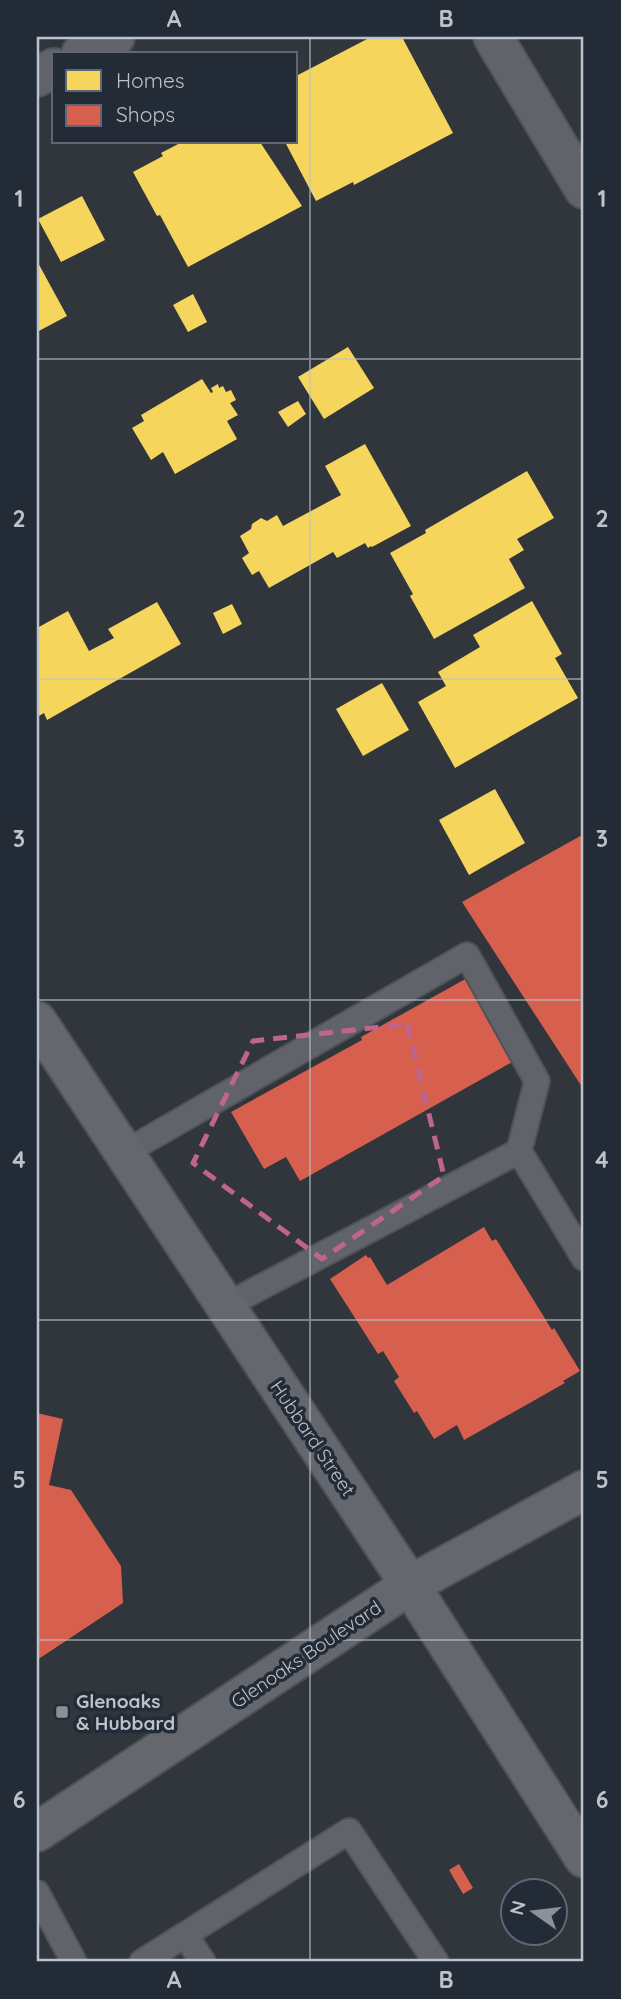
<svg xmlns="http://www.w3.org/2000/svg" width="621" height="1999" font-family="Quicksand,sans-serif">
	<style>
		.homes { fill: #f6d55c }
		.shops { fill: #d6604d }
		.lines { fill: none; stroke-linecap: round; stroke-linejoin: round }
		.lane-casing { stroke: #4e5257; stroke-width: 28 }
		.street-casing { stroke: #4e5257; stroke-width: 42 }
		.secondary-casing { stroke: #4e5257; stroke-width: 42 }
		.lane { stroke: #60646a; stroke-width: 24 }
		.street { stroke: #60646a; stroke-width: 38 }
		.secondary { stroke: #64686e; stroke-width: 38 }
		.marked { fill: none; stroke: #bf648d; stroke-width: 5; stroke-dasharray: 14 9; stroke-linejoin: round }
		.grid { fill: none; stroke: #bcc2cb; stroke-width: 2; stroke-opacity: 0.55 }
		.poi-dot { fill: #8b9199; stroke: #232b37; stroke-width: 2.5 }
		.labels { text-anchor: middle; stroke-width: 7; stroke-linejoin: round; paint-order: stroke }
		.street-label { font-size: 19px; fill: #bcc2cb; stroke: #232b37 }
		.poi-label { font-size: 19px; font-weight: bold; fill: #bcc2cb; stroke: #232b37; text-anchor: start }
		.neatline { fill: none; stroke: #bcc2cb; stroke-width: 2.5 }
		.grid-label { font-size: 23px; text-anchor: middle; font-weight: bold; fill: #bcc2cb }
	</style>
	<rect width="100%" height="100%" fill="#30363c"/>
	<g class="homes">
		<path d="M371,37H402L453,133L354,185L353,182L316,201L285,142H296V76Z"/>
		<path d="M182,142H260L302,206L188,267L160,215L157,216L133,172L163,156L161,153Z"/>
		<path d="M82,196L105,240L61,262L38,219Z"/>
		<path d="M37,261L67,316L37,332Z"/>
		<path d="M193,294L207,322L188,332L173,305Z"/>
		<path d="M348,347L374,388L324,419L298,377Z"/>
		<path d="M202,379L211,393L213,392L211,388L218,384L219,388L223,386L226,392L231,390L236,400L230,403L238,415L227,421L237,439L175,474L163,452L151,460L132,428L144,421L141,415Z"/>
		<path d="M298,401L306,414L288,427L278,412Z"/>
		<path d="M365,444L411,526L372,547L371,546L368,548L365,543L337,558L333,552L269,588L259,571L252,575L242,558L249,553L240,536L251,529L252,524L261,518L267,521L277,515L283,526L341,495L325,466Z"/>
		<path d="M527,471L554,518L517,539L524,550L509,559L525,588L434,639L410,596L413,594L390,553L426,533L425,530Z"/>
		<path d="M532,601L562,654L555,658L578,698L455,768L418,702L446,686L438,672L480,647L473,635Z"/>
		<path d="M157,602L181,644L47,720L44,713L37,717V628L68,611L89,651L114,638L108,629Z"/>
		<path d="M232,604L242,624L223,634L213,613Z"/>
		<path d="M382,683L409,730L363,756L336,709Z"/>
		<path d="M495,789L525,843L469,875L439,820Z"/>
	</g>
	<g class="shops">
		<path d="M584,834V1090L462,902Z"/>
		<path d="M469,977L516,1060L300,1181L286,1157L264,1169L231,1112L362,1040L361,1037Z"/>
		<path d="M484,1227L492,1241L496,1239L552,1330L554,1328L580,1371L563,1381L565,1383L464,1440L457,1425L434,1439L417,1411L414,1413L394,1381L399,1377L383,1351L378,1354L330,1279L366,1255L368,1258L370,1257L387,1285Z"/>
		<path d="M37,1413L63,1419L49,1485L71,1490L121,1566L123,1603L37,1660Z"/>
		<path d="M459,1864L473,1888L463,1894L449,1870Z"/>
	</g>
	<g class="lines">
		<g class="lane-casing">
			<g id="lane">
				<path d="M124,1153L467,955L537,1081L519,1151"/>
				<path d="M225,1306L519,1151L584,1258"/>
				<path d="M37,1893L74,1962"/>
				<path d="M185,1935L203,1962"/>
				<path d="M142,1962L349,1831L436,1962"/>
			</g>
		</g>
		<g class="street-casing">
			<g id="street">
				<path d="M493,37L584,189"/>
				<path d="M81,54L115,37"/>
				<path d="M37,77L54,68"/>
			</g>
		</g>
		<g class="secondary-casing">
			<g id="secondary">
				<path d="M37,1021L410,1585L584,1858"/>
				<path d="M37,1832L410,1585L584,1490"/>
			</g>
		</g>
		<use href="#lane" class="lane"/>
		<use href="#street" class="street"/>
		<use href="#secondary" class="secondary"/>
	</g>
	<path class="marked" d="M407,1024L444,1176L322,1259L193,1163L253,1041Z"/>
	<path class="grid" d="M310,37V1962M37,359H584M37,679H584M37,1000H584M37,1320H584M37,1640H584"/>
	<rect class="poi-dot" x="55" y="1705" width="14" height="14" rx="3.5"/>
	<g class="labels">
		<g class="street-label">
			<text transform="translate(313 1438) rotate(56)" y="7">Hubbard Street</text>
			<text transform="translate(306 1654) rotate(-34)" y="7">Glenoaks Boulevard</text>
		</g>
		<g class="poi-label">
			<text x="76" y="1708">Glenoaks<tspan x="76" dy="22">&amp; Hubbard</tspan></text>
		</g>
	</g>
	<rect width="621" height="1999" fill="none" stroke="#232b37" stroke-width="77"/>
	<rect x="52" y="52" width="245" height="91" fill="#232b37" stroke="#606772" stroke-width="2"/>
	<rect x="66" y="70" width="35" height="21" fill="#f6d55c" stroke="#606772" stroke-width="2"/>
	<text x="116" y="88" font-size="21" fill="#bcc2cb">Homes</text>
	<rect x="66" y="105" width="35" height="21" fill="#d6604d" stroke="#606772" stroke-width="2"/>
	<text x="116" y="122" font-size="21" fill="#bcc2cb">Shops</text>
	<g transform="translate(534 1912) rotate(284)"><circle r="33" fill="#232b37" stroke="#606772" stroke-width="2"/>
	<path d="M0-5L12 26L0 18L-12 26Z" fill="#8b9199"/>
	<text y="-10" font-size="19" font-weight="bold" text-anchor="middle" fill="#bcc2cb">N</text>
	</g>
	<rect x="38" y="38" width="544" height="1922" class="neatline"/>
	<g class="grid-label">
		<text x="174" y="27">A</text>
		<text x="446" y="27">B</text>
		<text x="19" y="207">1</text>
		<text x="602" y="207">1</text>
		<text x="19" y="527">2</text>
		<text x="602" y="527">2</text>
		<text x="19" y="847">3</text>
		<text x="602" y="847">3</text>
		<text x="19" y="1168">4</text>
		<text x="602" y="1168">4</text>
		<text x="19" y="1488">5</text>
		<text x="602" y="1488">5</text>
		<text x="19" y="1808">6</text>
		<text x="602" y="1808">6</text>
		<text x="174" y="1988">A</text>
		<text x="446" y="1988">B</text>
	</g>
</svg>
